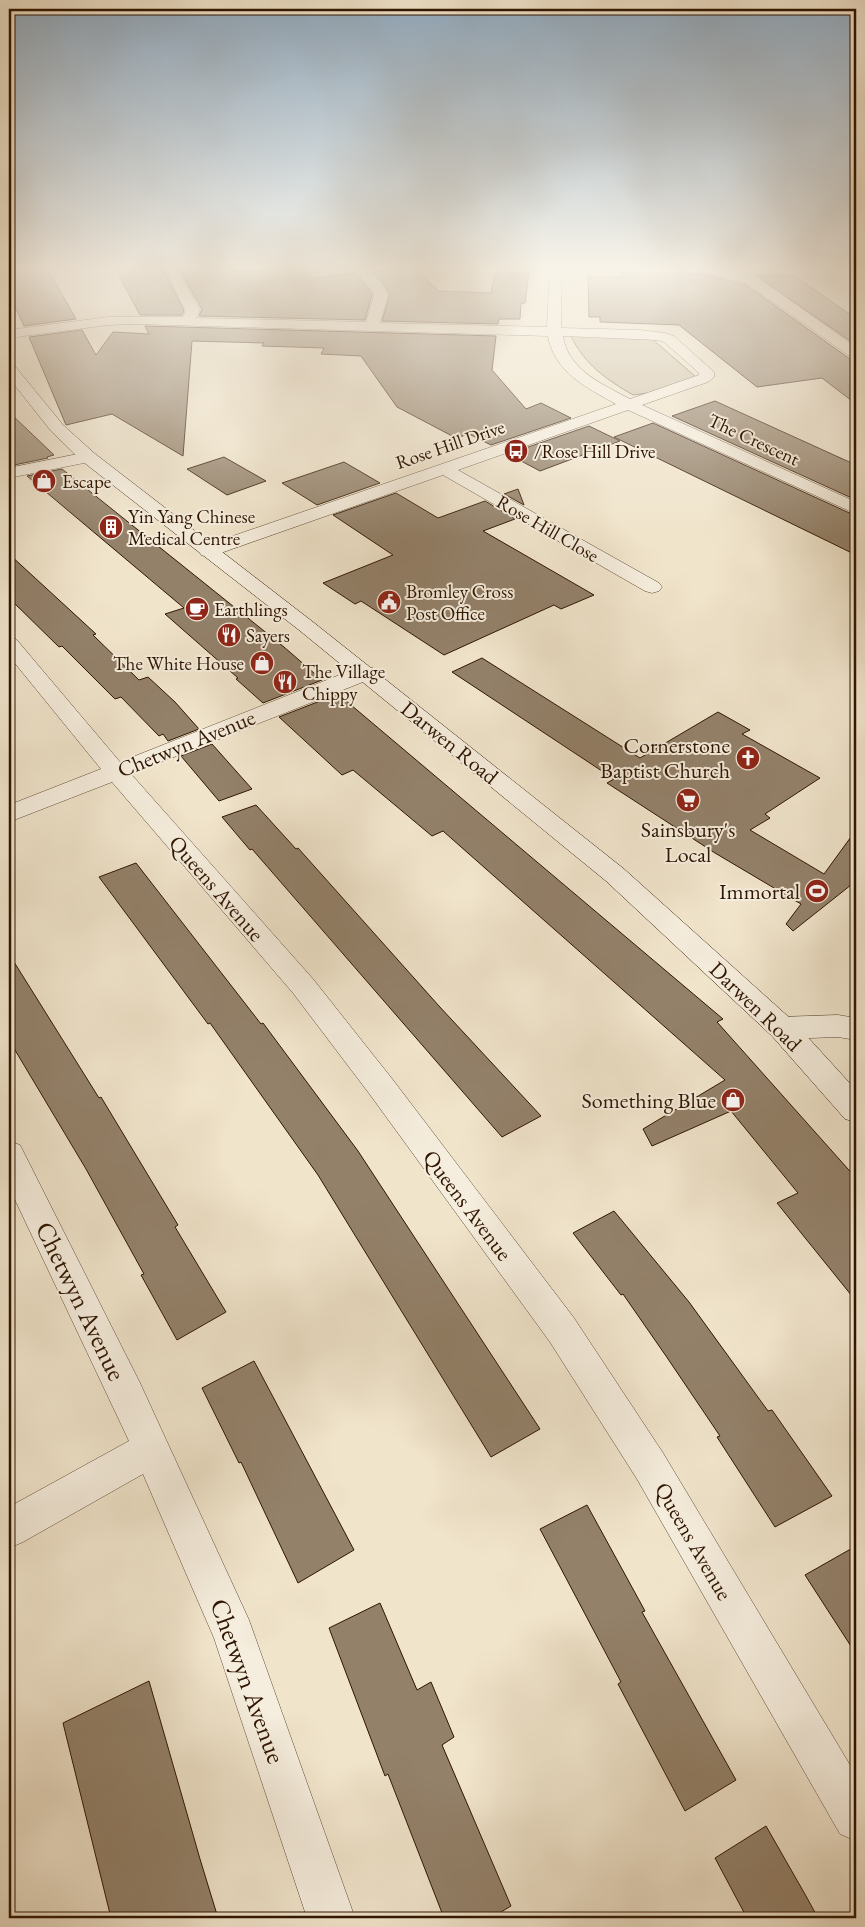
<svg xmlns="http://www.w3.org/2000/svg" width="865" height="1927" font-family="'EB Garamond',serif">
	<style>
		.green { fill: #cfc1a8; stroke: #7f6b54 }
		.building { fill: #93816a; stroke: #2f1500 }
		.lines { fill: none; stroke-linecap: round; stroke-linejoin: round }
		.minor-casing { stroke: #5f4933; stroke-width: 1 }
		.tertiary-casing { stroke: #5f4933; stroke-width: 1 }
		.secondary-casing { stroke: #2f1500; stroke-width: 1 }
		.minor { fill: #f5eddd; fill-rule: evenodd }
		.tertiary { fill: #f5eddd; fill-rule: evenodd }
		.secondary { fill: #f5eddd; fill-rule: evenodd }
		.labels { text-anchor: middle; stroke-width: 4; stroke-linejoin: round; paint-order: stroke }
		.far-street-label { font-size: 19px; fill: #2f1500; stroke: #f5eddd }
		.far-poi-label { font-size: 19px; fill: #2f1500; stroke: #f5eddd; text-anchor: start }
		.street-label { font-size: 22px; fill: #2f1500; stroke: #f5eddd }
		.poi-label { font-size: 22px; fill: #2f1500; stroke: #f5eddd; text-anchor: end }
		.near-street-label { font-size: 26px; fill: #2f1500; stroke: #f5eddd }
	</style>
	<rect width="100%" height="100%" fill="#f0e4cb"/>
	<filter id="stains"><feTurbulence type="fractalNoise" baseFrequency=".004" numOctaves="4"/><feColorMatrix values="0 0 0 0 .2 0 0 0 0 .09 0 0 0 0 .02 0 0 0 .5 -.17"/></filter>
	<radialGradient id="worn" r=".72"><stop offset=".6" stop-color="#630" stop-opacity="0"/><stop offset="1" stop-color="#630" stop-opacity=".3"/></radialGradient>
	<path class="green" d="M571,336L650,337L696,377L648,393L633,395C607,380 584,364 571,336Z"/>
	<g class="building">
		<path d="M46,266L76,319L24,326L9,294V269Z"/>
		<path d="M114,266H161L184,310L182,315H140Z"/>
		<path d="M177,266H303L313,278L355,273L370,290L372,295L365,320L199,316L202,309Z"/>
		<path d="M413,267L439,291L491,293L495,272L529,273L525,303H521L520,319H499L498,324L382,321L390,294L384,284L372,272Z"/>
		<path d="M621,272L703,274L746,285L850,359L856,360V404L822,378L757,387L679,325L600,322V317H589L588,276L622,277Z"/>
		<path d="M755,275H793L844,310L856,319V345Z"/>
		<path d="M145,326L496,336L492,370L526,409L541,403L571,418L491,445L469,434L456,438L397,407L361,356L321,354L324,348L262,346L264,343L192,341L183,456L112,414L66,425L29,337L82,330L96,355L113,332L149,334Z"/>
		<path d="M715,401L856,465V500L672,416Z"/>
		<path d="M9,412L54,455L47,457L48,458L14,465L9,464Z"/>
		<path d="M653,423L856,516V555L614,437Z"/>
		<path d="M589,426L620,441L540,471L508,454Z"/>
		<path d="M224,457L266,481L227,495L187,469Z"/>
		<path d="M344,462L380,483L317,505L282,483Z"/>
		<path d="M62,469L284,647L322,680L263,703L236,679L238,678L165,614L184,608L27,476Z"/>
		<path d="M518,489L524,505L504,494Z"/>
		<path d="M396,493L438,518L485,501L515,519L483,531L594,595L561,609L554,605L444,655L361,601L355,604L323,583L393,555L333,515Z"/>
		<path d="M9,554L96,634L93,635L139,680L148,677L175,702L199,729L168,741L163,734L159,736L121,697L115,699L62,646L59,647L9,598Z"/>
		<path d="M482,658L640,758L718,712L750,730L742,734L820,778L765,814L770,818L750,830L824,874L856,830V881L793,931L786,924L801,904L715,853L607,783L614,779L452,672Z"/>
		<path d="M338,694L723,1019L717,1022L856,1178V1301L777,1203L798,1193L731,1111L652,1146L643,1129L725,1080L443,831L432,836L353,770L342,775L279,717Z"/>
		<path d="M212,744L252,789L219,801L181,756Z"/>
		<path d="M256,805L296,849L298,848L439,1006L541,1116L502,1137L252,849L250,850L222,817Z"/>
		<path d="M136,863L261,1024L263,1023L358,1151L540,1429L491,1457L318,1175L210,1023L208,1024L99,877Z"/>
		<path d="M9,954L99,1098L101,1097L178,1225L175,1227L226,1312L177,1340L141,1275L144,1274L86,1169L9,1040Z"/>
		<path d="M614,1211L689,1302L768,1411L772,1410L832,1496L775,1527L717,1437L720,1436L666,1356L623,1294L621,1295L573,1233Z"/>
		<path d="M254,1361L354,1550L298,1583L241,1462L239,1463L202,1388Z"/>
		<path d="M587,1505L645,1611L642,1612L736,1780L685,1811L618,1684L621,1682L540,1529Z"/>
		<path d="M856,1546V1654L805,1575Z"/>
		<path d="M380,1603L417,1690L431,1682L454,1737L442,1745L511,1906L491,1918H444L388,1774L385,1776L329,1628Z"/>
		<path d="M149,1681L200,1859L218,1918H111L63,1723Z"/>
		<path d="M766,1826L806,1896L818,1918H747L715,1858Z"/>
	</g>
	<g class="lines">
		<g class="minor-casing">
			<g id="minor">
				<path d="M163,266H175L200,310L196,318L366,322L374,295L372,289L351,266H364L383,285L388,295L380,323L547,327L550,266H562L561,328L640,330L665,333L674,336L714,372V377L708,382L642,405L856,502V514L628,410L458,470L659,583L662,587L659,591L652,593L645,591L443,475L215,555L208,557L201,555L199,551L201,547L616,404C587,388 554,372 548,336L133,324L108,325L9,338V330L108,317H183L186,310ZM563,336L658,340L664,342L699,373V375L630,399C602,384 568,370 563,336Z"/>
				<path d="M691,266H717L757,277L856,347V358L851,357L747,283L693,269Z"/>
				<path d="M88,452L94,453L96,457L94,461L9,478V468Z"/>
				<path d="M9,637L16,639L120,762L357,668L365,667L373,668L376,673L373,678L131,774L313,979L393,1080L574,1318L663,1453L856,1775V1841L840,1834L637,1479L550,1342L371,1096L293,993L112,782L9,822V805L101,769L9,656Z"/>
				<path d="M9,1141L20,1145L140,1383L249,1620L355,1918H307L214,1638L143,1474L23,1542L9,1548V1507L129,1441L9,1187Z"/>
			</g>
		</g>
		<g class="tertiary-casing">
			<path id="tertiary" d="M838,1015L856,1018V1040L838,1037L782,1039L772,1036L768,1028L772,1020L782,1017Z"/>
		</g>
		<g class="secondary-casing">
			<path id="secondary" d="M9,364L14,365L63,425L94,453L313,622L624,869L792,1020L856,1090V1122L845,1119L772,1036L606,881L299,630L82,461L51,431L9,378Z"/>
		</g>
		<use href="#minor" class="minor"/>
		<use href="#tertiary" class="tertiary"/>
		<use href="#secondary" class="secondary"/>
	</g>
	<linearGradient id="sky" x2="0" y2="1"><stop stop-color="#91abc1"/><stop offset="0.5" stop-color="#f8f3e8"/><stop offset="1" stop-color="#f8f3e8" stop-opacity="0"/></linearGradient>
	<rect width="865" height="536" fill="url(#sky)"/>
	<defs>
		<g id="bus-disc" transform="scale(1.25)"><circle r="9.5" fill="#8f2418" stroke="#f5eddd"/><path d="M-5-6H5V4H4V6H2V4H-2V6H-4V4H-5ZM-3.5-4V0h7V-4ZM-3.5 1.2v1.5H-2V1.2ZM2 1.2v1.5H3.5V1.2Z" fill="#fff"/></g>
		<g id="shop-disc" transform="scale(1.25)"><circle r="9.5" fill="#8f2418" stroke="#f5eddd"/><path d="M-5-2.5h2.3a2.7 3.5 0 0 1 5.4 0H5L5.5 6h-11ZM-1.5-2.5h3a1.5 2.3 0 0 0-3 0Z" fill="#fff"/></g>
		<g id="building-disc" transform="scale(1.25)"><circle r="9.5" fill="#8f2418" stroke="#f5eddd"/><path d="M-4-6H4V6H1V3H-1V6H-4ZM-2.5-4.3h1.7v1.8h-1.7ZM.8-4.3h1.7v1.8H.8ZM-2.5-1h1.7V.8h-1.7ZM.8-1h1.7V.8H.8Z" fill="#fff"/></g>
		<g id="civic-disc" transform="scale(1.25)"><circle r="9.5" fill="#8f2418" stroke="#f5eddd"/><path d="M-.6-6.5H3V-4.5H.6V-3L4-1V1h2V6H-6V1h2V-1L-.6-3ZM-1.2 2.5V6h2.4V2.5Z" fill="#fff"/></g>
		<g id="cafe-disc" transform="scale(1.25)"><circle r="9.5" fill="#8f2418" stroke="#f5eddd"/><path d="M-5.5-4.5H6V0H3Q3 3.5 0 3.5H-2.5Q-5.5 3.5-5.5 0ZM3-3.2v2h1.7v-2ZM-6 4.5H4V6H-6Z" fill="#fff"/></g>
		<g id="restaurant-disc" transform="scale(1.25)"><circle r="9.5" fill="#8f2418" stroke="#f5eddd"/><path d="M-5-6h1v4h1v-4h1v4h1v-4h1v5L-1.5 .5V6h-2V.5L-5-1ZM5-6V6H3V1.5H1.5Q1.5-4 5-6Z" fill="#fff"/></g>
		<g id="church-disc" transform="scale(1.25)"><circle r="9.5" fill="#8f2418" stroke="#f5eddd"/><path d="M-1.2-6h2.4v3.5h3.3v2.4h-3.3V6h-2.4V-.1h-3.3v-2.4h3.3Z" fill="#fff"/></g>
		<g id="supermarket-disc" transform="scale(1.25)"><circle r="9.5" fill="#8f2418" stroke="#f5eddd"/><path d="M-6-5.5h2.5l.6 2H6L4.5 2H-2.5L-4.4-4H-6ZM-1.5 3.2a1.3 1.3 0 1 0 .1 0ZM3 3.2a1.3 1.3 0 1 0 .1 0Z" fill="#fff"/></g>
		<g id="stadium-disc" transform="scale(1.25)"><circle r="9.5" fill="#8f2418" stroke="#f5eddd"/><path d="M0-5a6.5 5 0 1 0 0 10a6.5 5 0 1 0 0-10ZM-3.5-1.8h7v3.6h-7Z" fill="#fff"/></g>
	</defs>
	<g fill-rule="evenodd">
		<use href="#bus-disc" x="516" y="451"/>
		<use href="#shop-disc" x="44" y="481"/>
		<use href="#building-disc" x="111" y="527"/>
		<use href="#civic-disc" x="389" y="602"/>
		<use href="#cafe-disc" x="197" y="609"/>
		<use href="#restaurant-disc" x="229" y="635"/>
		<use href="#shop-disc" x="262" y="663"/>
		<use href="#restaurant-disc" x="285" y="682"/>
		<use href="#church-disc" x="748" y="758"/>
		<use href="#supermarket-disc" x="688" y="800"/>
		<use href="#stadium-disc" x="817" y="891"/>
		<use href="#shop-disc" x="733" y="1100"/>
	</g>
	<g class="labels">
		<g class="far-street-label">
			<text transform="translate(754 439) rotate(25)" y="7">The Crescent</text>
			<text transform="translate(450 444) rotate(-19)" y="7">Rose Hill Drive</text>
			<text transform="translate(548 528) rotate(30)" y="7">Rose Hill Close</text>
		</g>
		<g class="far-poi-label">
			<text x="534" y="458">/Rose Hill Drive</text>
			<text x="62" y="488">Escape</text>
			<text x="128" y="523">Yin Yang Chinese<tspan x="128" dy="22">Medical Centre</tspan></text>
			<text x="406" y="598">Bromley Cross<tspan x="406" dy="22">Post Office</tspan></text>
			<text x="214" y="616">Earthlings</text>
			<text x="246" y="642">Sayers</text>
			<text x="244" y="670" text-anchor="end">The White House</text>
			<text x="302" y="678">The Village<tspan x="302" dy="22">Chippy</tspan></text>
		</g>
		<g class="street-label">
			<text transform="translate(450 742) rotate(39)" y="8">Darwen Road</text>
			<text transform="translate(186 743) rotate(-22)" y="8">Chetwyn Avenue</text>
			<text transform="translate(217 888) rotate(49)" y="8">Queens Avenue</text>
			<text transform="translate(756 1006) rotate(44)" y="8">Darwen Road</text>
			<text transform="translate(468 1205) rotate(53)" y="8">Queens Avenue</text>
			<text transform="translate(694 1541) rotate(60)" y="8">Queens Avenue</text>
		</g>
		<g class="poi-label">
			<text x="730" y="753">Cornerstone<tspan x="730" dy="25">Baptist Church</tspan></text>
			<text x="688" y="837" text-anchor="middle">Sainsbury's<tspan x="688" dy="25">Local</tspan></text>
			<text x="800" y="899">Immortal</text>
			<text x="716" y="1108">Something Blue</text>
		</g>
		<g class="near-street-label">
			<text transform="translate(81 1301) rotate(64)" y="9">Chetwyn Avenue</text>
			<text transform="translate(248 1681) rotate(70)" y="9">Chetwyn Avenue</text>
		</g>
	</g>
	<rect width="865" height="1927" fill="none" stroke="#f0e4cb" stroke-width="30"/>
	<rect x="10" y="10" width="845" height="1907" fill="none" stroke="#2f1500" stroke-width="2.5"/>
	<rect x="15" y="15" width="835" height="1897" fill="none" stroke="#2f1500"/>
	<rect width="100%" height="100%" filter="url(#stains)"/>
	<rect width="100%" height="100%" fill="url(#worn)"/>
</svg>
